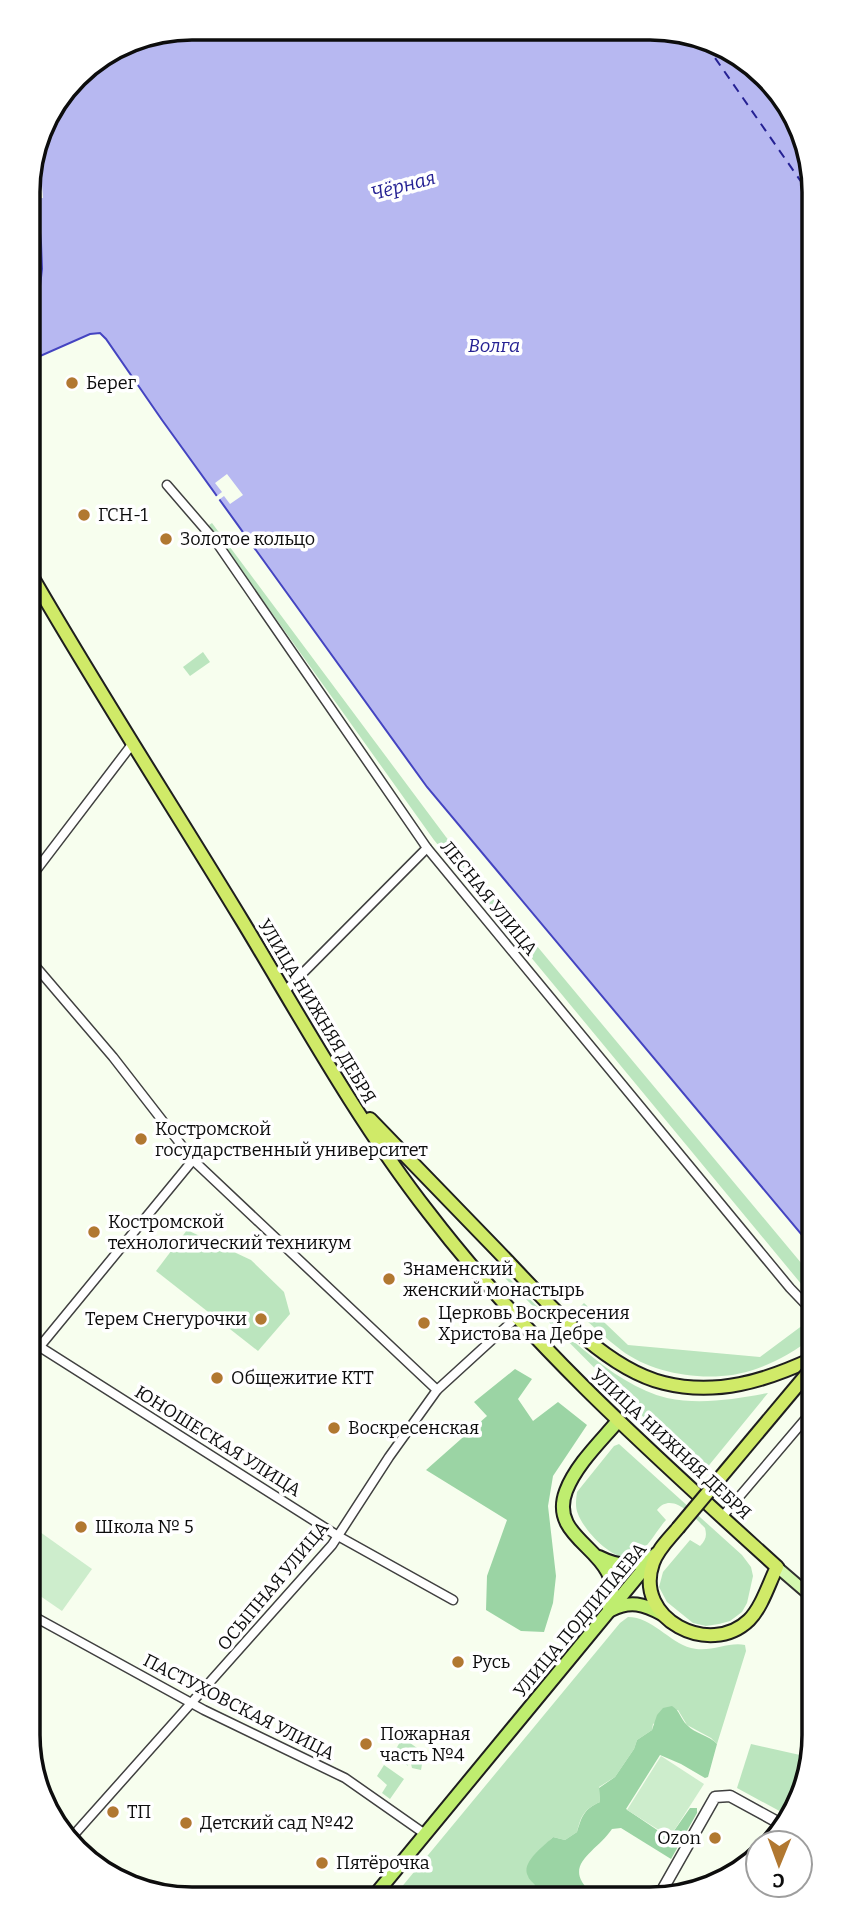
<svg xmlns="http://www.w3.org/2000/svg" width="842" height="1927" font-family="Bitter,serif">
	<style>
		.green { fill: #bbe5be }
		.forest { fill: #9bd4a4 }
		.pitch { fill: #cdedcc }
		.water { fill: #b7b8f1; stroke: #4444c1; stroke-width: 2 }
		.pier { fill: #f7feee }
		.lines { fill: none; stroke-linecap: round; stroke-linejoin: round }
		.ferry { stroke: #252193; stroke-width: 2; stroke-dasharray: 9 7; stroke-linecap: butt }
		.minor-casing { stroke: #404040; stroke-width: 11 }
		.tertiary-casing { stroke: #404040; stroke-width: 13 }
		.secondary-casing { stroke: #2f2f2f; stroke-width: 14 }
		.primary-casing { stroke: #1e1e1e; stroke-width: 16 }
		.trunk-casing { stroke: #1e1e1e; stroke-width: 16 }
		.minor { stroke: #fff; stroke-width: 8 }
		.tertiary { stroke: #fff; stroke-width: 10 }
		.secondary { stroke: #d4f8af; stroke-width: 10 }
		.primary { stroke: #bfed6f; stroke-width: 12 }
		.trunk { stroke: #d0ea68; stroke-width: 12 }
		.trunk-bridge-casing { stroke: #1e1e1e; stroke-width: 16; stroke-linecap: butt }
		.trunk-bridge { stroke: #d0ea68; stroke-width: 12 }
		.poi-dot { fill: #b17831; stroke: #fff; stroke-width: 2.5 }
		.labels { text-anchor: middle; stroke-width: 7; stroke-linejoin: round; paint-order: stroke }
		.poi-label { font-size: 18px; fill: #0d0d0d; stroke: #fff; text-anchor: start }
		.street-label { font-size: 18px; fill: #0d0d0d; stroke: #fff }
		.water-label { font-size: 19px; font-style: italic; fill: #252193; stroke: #fff }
		.rim { fill: none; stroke: #0d0d0d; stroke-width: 3.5 }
	</style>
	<rect width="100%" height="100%" fill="#f7feee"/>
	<g class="green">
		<path d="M31,173C32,191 35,205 39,222C46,256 43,291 29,323L28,181Z"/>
		<path d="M212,523L446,837L812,1276V1297L434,840L209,525Z"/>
		<path d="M203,652L210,662L190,676L183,667Z"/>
		<path d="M187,1230L251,1260L284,1292L290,1314L258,1351L156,1271Z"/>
		<path d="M492,1261C538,1306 604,1383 667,1398C701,1405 735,1399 768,1393L701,1475L490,1263Z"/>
		<path d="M584,1303L628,1345L760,1357L807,1322L812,1328V1338C795,1351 776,1362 756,1369C715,1384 655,1376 621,1350C605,1338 591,1324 576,1311Z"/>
		<path d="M619,1444L742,1555L751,1567L753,1576L747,1603L742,1612L730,1621L719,1624L706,1626L693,1623L667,1602L659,1587L663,1572L690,1540L700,1546C706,1540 707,1536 705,1528C693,1516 672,1491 657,1510L666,1520C657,1530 648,1547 637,1555C618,1568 584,1531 578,1514C575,1507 576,1500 577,1492L614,1446Z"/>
		<path d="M628,1617C652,1617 669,1642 691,1648C711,1653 729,1641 745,1645L746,1651L717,1744L711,1738L687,1725L678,1710L653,1724L652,1730L637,1740L634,1749L615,1777L599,1787L600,1802C584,1809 581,1816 577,1832L565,1840L553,1837L532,1858L533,1880L536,1885L532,1891L525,1894L395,1895L620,1623Z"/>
		<path d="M385,1725L424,1753L421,1770L412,1768L407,1748L402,1750L408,1766L393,1754L400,1742L382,1729Z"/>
		<path d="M751,1744L809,1757L785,1814L737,1788Z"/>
		<path d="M384,1765L404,1779L390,1799L382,1793L387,1785L377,1776Z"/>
	</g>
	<g class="forest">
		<path d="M515,1369L532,1379L518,1399L533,1421L558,1402L587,1425L553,1476L548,1506L556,1576L553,1603L544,1632L521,1631L486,1610L487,1576L507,1520L426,1470L487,1416L474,1402Z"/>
		<path d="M672,1706C680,1711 680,1718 687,1725C695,1734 709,1735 717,1744L708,1777L705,1778L681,1764L660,1755L626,1809L669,1838L690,1808H697V1813L671,1859L621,1828L612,1829C596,1853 559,1865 593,1894H525L532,1891L535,1885C533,1882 529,1880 528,1876C520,1863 545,1845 553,1837L565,1840L577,1832C582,1816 584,1809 600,1802L599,1788L615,1777L634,1749L637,1740L652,1730L657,1715L663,1708Z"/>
	</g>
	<g class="pitch">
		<path d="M33,1527L92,1569L62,1611L33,1591Z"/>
		<path d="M661,1756L704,1784L670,1837L627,1810Z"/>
	</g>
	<path class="water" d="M193,28L681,31L766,76L808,150L812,1247L427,787L162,420L106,339L100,333L90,334L29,361V323L38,303L42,269L41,243L39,222L32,199L31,173L45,120L84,69L130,40Z"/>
	<g class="pier">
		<path d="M34,160H40L43,198L32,199L31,173Z"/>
		<path d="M227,474L243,495L230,504L224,496L216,502L214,498L222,492L215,483Z"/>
	</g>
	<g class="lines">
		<path class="ferry" d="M706,45L809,193"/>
		<g class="minor-casing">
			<g id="minor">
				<path d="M167,485L217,543L427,848L790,1288L812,1311"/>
				<path d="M31,877L133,743"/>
				<path d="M31,961L113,1057L193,1160L437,1390"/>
				<path d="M285,991L427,848"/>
				<path d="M40,1347L338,1536L453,1600"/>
				<path d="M32,1356L193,1160"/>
				<path d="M722,1517L813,1410"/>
				<path d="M33,1616L204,1710L345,1778L425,1834"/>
				<path d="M71,1838L332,1545L389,1457L437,1390L517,1317"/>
			</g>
		</g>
		<g class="tertiary-casing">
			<path id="tertiary" d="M660,1894L715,1797L730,1796L781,1824"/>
		</g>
		<g class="secondary-casing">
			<path id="secondary" d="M777,1567L813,1598"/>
		</g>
		<g class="primary-casing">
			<g id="primary">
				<path d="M599,1557C619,1567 632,1567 651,1557"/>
				<path d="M609,1608C629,1550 546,1544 566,1491C576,1465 600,1442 617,1422"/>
				<path d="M611,1610C630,1600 644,1604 662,1614"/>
				<path d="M375,1895L656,1554"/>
			</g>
		</g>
		<g class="trunk-casing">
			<g id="trunk">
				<path d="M30,573C98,691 172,805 243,922C302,1020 358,1122 429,1213C530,1345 655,1456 777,1567C769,1583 762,1607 749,1620C710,1658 633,1619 653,1563C658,1549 669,1539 678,1528"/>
				<path d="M370,1119C411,1161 451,1203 492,1245C538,1292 599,1367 664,1383C716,1396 765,1381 812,1359"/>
			</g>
		</g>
		<use href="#minor" class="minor"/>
		<use href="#tertiary" class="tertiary"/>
		<use href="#secondary" class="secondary"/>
		<use href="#primary" class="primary"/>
		<use href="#trunk" class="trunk"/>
		<g class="trunk-bridge-casing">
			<path id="trunk-bridge" d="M678,1528L812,1368"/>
		</g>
		<use href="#trunk-bridge" class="trunk-bridge"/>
	</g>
	<g class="poi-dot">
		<circle cx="72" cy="383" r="7"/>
		<circle cx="84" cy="515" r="7"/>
		<circle cx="166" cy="539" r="7"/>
		<circle cx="141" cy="1139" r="7"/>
		<circle cx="94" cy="1232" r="7"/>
		<circle cx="389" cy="1279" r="7"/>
		<circle cx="261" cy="1319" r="7"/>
		<circle cx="424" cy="1323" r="7"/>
		<circle cx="217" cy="1378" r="7"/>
		<circle cx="334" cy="1428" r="7"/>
		<circle cx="81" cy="1527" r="7"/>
		<circle cx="458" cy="1662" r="7"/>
		<circle cx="366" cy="1744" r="7"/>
		<circle cx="113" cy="1812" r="7"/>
		<circle cx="186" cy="1823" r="7"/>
		<circle cx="715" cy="1838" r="7"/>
		<circle cx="322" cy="1863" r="7"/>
	</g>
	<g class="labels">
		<g class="poi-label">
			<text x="86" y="389">Берег</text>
			<text x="98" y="521">ГСН-1</text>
			<text x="180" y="545">Золотое кольцо</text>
			<text x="155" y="1135">Костромской<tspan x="155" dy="21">государственный университет</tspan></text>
			<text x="108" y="1228">Костромской<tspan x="108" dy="21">технологический техникум</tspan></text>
			<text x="403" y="1275">Знаменский<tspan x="403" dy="21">женский монастырь</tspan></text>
			<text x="438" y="1319">Церковь Воскресения<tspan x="438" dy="21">Христова на Дебре</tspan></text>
			<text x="247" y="1325" text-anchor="end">Терем Cнегурочки</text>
			<text x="231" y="1384">Общежитие КТТ</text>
			<text x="348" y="1434">Воскресенская</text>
			<text x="95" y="1533">Школа № 5</text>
			<text x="472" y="1668">Русь</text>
			<text x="380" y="1740">Пожарная<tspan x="380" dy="21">часть №4</tspan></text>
			<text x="127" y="1818">ТП</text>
			<text x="200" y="1829">Детский сад №42</text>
			<text x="701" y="1844" text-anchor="end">Ozon</text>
			<text x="336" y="1869">Пятёрочка</text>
		</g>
		<g class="street-label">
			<text transform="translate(489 898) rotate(51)" y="6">ЛЕСНАЯ УЛИЦА</text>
			<text transform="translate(317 1011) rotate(59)" y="6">УЛИЦА НИЖНЯЯ ДЕБРЯ</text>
			<text transform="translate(218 1441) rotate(32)" y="6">ЮНОШЕСКАЯ УЛИЦА</text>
			<text transform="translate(671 1444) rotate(43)" y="6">УЛИЦА НИЖНЯЯ ДЕБРЯ</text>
			<text transform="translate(273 1586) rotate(-50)" y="6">ОСЫПНАЯ УЛИЦА</text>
			<text transform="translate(580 1620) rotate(-50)" y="6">УЛИЦА ПОДЛИПАЕВА</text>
			<text transform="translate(239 1707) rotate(27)" y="6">ПАСТУХОВСКАЯ УЛИЦА</text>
		</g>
		<g class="water-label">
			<text transform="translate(403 185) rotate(-15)" y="7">Чёрная</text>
			<text x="494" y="352">Волга</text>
		</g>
	</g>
	<path d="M0 0H842V1927H0ZM192 40H650A152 152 0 0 1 802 192V1735A152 152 0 0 1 650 1887H192A152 152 0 0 1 40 1735V192A152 152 0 0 1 192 40Z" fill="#fff" fill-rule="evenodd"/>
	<path class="rim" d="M192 40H650A152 152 0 0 1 802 192V1735A152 152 0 0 1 650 1887H192A152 152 0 0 1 40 1735V192A152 152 0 0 1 192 40Z"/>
	<g transform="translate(779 1864) rotate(181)"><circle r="33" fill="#ffffff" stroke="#9e9e9e" stroke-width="2"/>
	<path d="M0-5L12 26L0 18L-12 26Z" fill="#b17831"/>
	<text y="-10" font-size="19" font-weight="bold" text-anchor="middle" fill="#0d0d0d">С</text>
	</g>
</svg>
